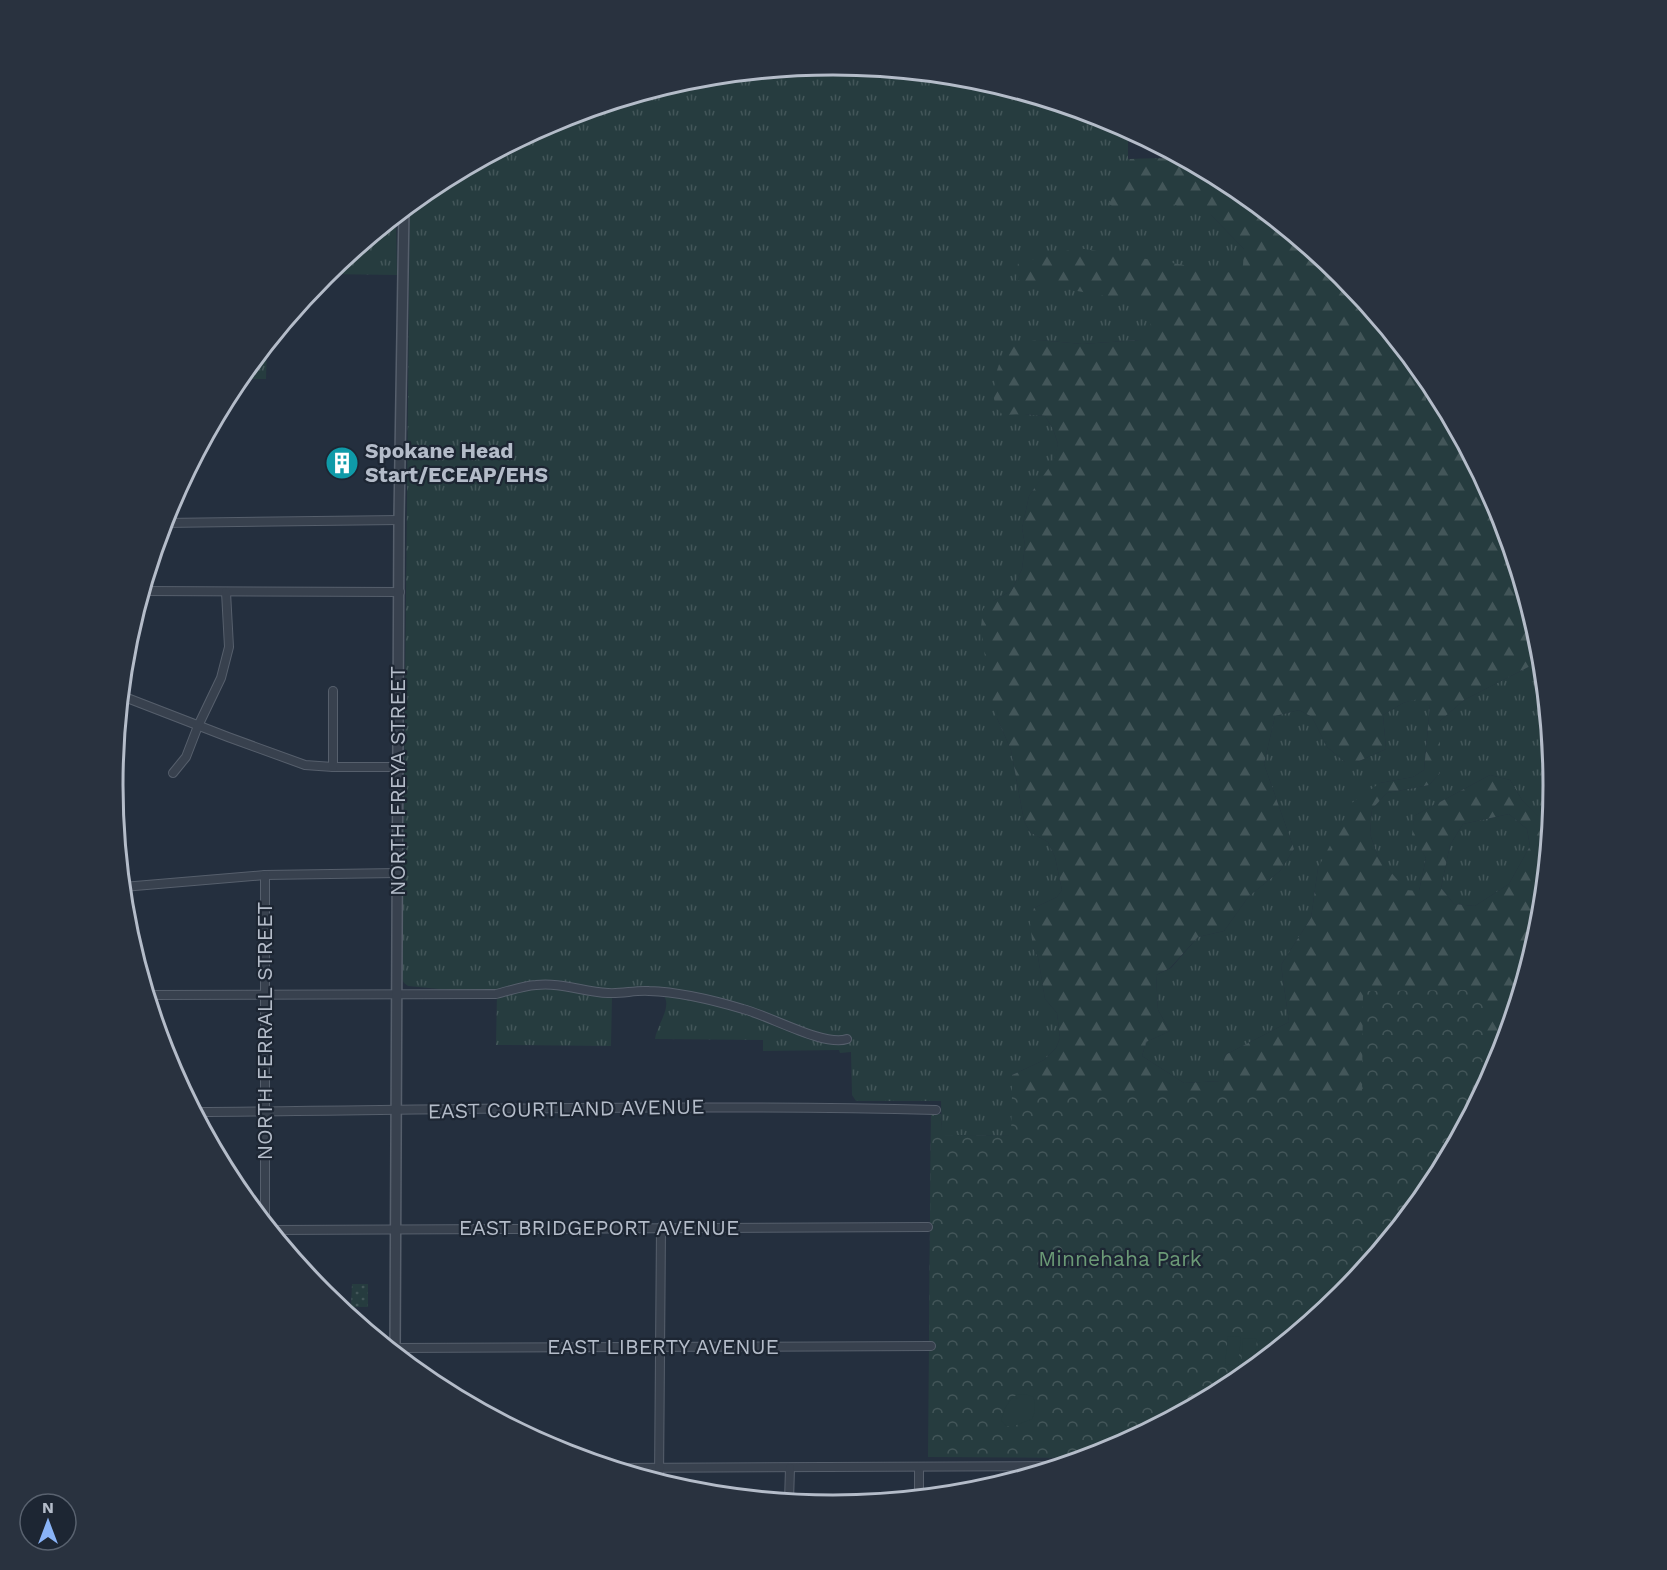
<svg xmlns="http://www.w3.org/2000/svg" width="1667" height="1570" font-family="'Work Sans',sans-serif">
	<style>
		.grass { fill: url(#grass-tufts) }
		.forest { fill: url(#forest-firs); fill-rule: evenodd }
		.park { fill: url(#park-crowns) }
		.garden { fill: url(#garden-dots) }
		.pitch { fill: #263c3f }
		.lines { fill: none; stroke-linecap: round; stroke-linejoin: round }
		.minor-casing { stroke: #565f6c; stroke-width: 10 }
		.tertiary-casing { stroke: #565f6c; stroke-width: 12 }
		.minor { stroke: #38414e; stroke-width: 8 }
		.tertiary { stroke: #38414e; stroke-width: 9 }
		.labels { text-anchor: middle; stroke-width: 4.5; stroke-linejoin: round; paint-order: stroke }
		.poi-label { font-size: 21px; font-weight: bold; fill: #b4bcc9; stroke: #1d2633; text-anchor: start }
		.street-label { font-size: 21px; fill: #b4bcc9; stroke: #1d2633 }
		.park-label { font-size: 21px; fill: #6b9a76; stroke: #1d2633 }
		.rim { fill: none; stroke: #b4bcc9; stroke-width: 3 }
	</style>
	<defs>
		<pattern id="grass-tufts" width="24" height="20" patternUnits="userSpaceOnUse" patternTransform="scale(1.5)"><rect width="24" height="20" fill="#263c3f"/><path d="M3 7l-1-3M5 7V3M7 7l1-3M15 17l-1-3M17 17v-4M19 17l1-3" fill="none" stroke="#435659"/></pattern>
		<pattern id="forest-firs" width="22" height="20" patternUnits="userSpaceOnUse" patternTransform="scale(1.5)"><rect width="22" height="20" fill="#263c3f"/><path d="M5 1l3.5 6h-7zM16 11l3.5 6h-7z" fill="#435659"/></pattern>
		<pattern id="park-crowns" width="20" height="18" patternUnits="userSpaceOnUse" patternTransform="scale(1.5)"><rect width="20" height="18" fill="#263c3f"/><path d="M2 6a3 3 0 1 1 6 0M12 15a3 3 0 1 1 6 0" fill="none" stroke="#435659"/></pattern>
		<pattern id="garden-dots" width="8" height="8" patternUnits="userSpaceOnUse" patternTransform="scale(1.5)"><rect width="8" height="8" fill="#263c3f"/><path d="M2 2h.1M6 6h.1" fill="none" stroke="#435659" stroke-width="1.8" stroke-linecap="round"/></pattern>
	</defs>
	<rect width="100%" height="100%" fill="#242f3e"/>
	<g class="grass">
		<path d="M834,65L974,78L1110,119L1128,129V159L1172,158L1211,215L1244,249L1257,293L1140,340L1082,344L1039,340L1025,414L1045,416L1053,429L1058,444L1054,462L1029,496L1022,528L1025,545L1022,569L1011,591L993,601L997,718L1011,750L1024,821L1030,832L1048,842L1055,857L1062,890L1057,897L1034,908L1033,948L1038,957L1045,999L1057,1013L1060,1038L1056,1048L1044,1060L1012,1075V1136L942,1135L941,1101H856L852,1095L851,1052L840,1053L839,1050L763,1051V1040L655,1039C657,1025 672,1007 664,996L631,995L612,997L611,1046L496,1045L497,991L439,989L408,986L404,983L402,979L410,205L434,186L558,119L693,78Z"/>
		<path d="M396,216L397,275L325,274Z"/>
		<path d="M267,346L266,379H239Z"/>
		<path d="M1426,377L1433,385L1447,412L1426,405Z"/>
		<path d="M1542,660L1554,785L1550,826L1549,827L1522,800L1510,780L1490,775L1414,816L1413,835L1426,858L1419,891H1406L1378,857L1370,834L1372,809L1387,793L1429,785L1440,773V721L1464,700Z"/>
		<path d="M1419,698L1430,706L1424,770L1413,777L1380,783L1318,868L1311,918L1281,965L1289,1022L1225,1055L1221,1081L1184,1083L1142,1056L1146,1042L1170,1031L1158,1010L1156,975L1171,968L1198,937L1224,931L1249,896L1280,871L1294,849L1264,764L1275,716L1299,710L1312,717L1327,747L1345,762H1357L1386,749L1383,715L1403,703Z"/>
		<path d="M1509,814L1527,829L1530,846L1509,884L1475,906L1454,904L1441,888L1450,845L1463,824Z"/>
		<path d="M1504,1046L1499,1061L1458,1138L1478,1072Z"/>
	</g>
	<path class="forest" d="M1182,158L1234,186L1343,276L1426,377V404L1447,412L1499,510L1540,645L1542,660L1464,700L1440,721V773L1429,785L1387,793L1372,809L1370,834L1378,857L1406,890L1419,891L1426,858L1412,835L1414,816L1490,775L1510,780L1522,800L1549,826H1550L1540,926L1504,1046L1478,1072L1432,1186L1343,1295L929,1340L931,1114H941L942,1135L1012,1136V1075L1044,1060L1056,1048L1060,1038L1057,1013L1045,999L1038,957L1033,948L1030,923L1034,908L1057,897L1062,890L1055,857L1048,842L1030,832L1024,821L1011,750L997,718L989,688L981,627L983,609L993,601L1011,591L1022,569L1025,545L1022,528L1029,496L1053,462L1058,444L1053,429L1045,416L1025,414L1003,415L997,409L994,399L995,376L1003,353L1016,343L1039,340L1082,344L1140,340L1151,326L1144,303L1016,280L1018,263L1078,248L1240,274L1243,265L1244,249L1211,215L1171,204L1121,212L1109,204L1130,159ZM1418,699L1430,706L1424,770L1413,777L1380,783L1353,802L1318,868L1311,918L1281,965L1289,1022L1225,1055L1220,1081L1184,1083L1142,1056L1146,1042L1170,1031L1158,1010L1156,975L1170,968L1198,937L1224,931L1249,896L1280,871L1294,849L1264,764L1275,716L1299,710L1312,717L1327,747L1345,762H1357L1386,749L1383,715L1403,703ZM1509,814L1527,829L1530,846L1509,884L1475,906L1454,904L1441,888L1450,845L1463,824Z"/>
	<path class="park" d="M1483,990V1090L1432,1186L1343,1295L1233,1384L1109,1451L1086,1458L928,1457L931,1114H941L942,1135L1011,1136L1012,1095H1362L1363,991Z"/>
	<path class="garden" d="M352,1284H368V1307H351Z"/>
	<g class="pitch">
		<path d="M1228,1336L1241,1337L1238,1366L1225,1364Z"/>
		<path d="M1243,1338L1257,1339L1254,1367L1241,1366Z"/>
		<path d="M1259,1340L1272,1341L1271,1353L1257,1365Z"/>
		<path d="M1018,1394L1028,1395L1033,1397C1036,1403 1035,1413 1032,1419L1014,1426H1007L1001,1421C1004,1410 1007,1400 1018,1394Z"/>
	</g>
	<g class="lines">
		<g class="minor-casing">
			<g id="minor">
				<path d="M164,523L399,520"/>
				<path d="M143,591L400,592"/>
				<path d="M122,696L228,737L305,765L333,767H398"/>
				<path d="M333,767V691"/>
				<path d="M173,773L186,757L198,726L221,678L229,647L226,592"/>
				<path d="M123,887L265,875L397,873"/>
				<path d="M148,995L496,994C509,991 522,986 536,985C560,982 584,992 608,993C622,994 635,990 649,991C680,992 713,1000 743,1009C768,1015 824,1047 847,1039"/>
				<path d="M195,1112C442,1110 689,1104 936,1110"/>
				<path d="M265,1222C266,1106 264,991 265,875"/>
				<path d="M271,1230L928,1227"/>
				<path d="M395,1348L931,1346"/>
				<path d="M919,1467V1497"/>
				<path d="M616,1468L1057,1466"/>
				<path d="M659,1481L661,1227"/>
				<path d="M789,1501L790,1468"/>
			</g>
		</g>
		<g class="tertiary-casing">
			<path id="tertiary" d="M395,1353L399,520L404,210"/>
		</g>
		<use href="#minor" class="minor"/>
		<use href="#tertiary" class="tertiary"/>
	</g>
	<defs>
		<g id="building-disc" transform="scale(1.725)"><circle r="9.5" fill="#0f9aa8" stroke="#1d2633"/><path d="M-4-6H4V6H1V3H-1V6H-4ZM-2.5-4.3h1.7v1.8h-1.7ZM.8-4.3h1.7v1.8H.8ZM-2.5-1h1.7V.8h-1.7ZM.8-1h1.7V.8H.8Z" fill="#fff"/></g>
	</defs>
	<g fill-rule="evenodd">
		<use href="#building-disc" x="342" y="463"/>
	</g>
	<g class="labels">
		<g class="poi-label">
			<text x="365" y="458">Spokane Head<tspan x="365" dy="24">Start/ECEAP/EHS</tspan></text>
		</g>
		<g class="street-label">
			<text transform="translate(398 781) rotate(-90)" y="7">NORTH FREYA STREET</text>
			<text transform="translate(265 1031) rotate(-90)" y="7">NORTH FERRALL STREET</text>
			<text transform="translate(566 1109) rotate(-1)" y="7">EAST COURTLAND AVENUE</text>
			<text x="599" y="1235">EAST BRIDGEPORT AVENUE</text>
			<text x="663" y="1354">EAST LIBERTY AVENUE</text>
		</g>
		<g class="park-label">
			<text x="1120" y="1266">Minnehaha Park</text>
		</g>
	</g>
	<path d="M0 0H1667V1570H0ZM123 785a710 710 0 1 1 1420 0a710 710 0 1 1-1420 0Z" fill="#29323f" fill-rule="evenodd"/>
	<path class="rim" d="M123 785a710 710 0 1 1 1420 0a710 710 0 1 1-1420 0Z"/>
	<g transform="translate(48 1522)"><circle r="28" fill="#1d2633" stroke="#59626f" stroke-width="1.5"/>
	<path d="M0-4.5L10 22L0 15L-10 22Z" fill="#8ab4f8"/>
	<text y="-9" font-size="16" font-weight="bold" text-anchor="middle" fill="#b4bcc9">N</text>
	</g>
</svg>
